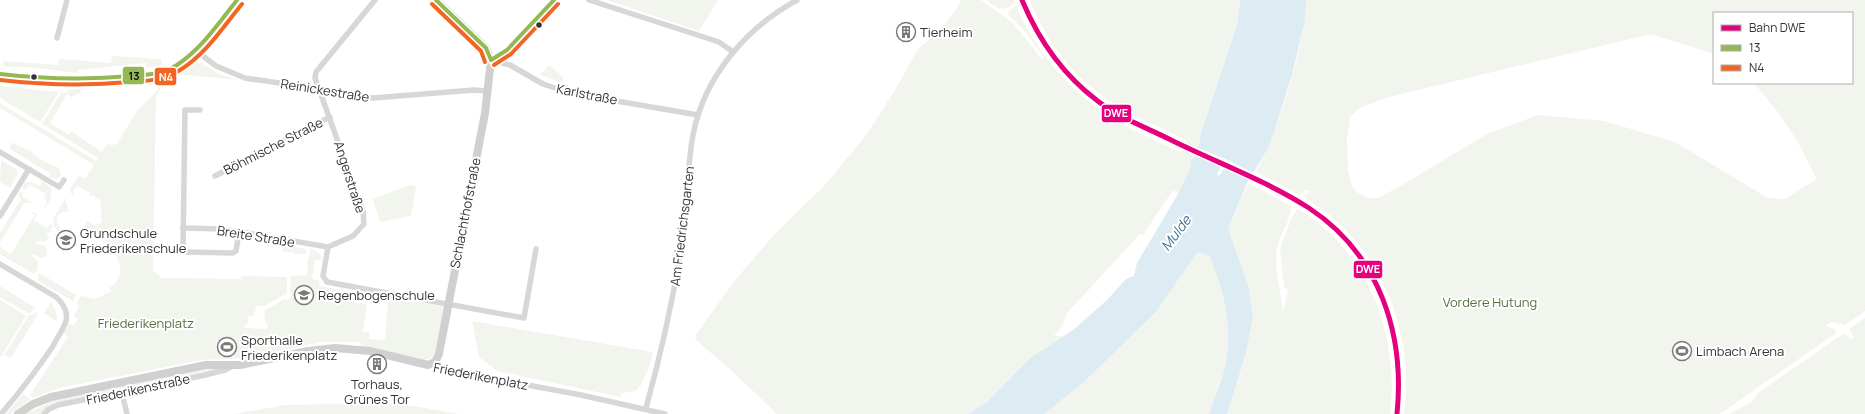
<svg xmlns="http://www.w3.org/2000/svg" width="1865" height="414" font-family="Manrope,sans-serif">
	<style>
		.green { fill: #f1f5ed; fill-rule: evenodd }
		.water { fill: #ddebf3 }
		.pier { fill: #fff }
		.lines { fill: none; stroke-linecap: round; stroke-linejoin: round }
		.street { stroke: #d7d7d7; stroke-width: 5.5 }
		.secondary { stroke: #d0d0d0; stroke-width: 8 }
		.bus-1-casing { stroke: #fff; stroke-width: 7 }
		.bus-2-casing { stroke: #fff; stroke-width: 7 }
		.bus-1 { stroke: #94b852; stroke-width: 4 }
		.bus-2 { stroke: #f26522; stroke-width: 4 }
		.rail-1-casing { stroke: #fff; stroke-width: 8 }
		.rail-1 { stroke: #e5007d; stroke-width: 5 }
		.bus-dot { fill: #333; stroke: #fff; stroke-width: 1.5 }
		.labels { text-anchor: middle; stroke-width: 4; stroke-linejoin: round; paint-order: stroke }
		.poi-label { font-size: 13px; fill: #333; stroke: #fff; text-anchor: start }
		.street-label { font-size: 13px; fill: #333; stroke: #fff }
		.park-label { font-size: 13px; fill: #56703f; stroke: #fff }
		.water-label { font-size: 14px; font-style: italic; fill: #3f7597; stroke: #fff }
		.line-badge { stroke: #fff; stroke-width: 1.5 }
		.badge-label { font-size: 11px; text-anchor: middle; font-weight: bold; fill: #fff }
		.pale-badge-label { font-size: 11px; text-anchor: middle; font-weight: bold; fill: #111 }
	</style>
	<rect width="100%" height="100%" fill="#fff"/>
	<g class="green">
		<path d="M607,0H718L699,31Z"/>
		<path d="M961,0H981L1013,23L1042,59L1044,57L1023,29L1008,15L1009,11L1016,5C1038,58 1080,103 1131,129C1148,138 1165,145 1181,152L1187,140C1164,129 1140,120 1118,106C1078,82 1046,44 1030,0H1240L1238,22L1201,133L1199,145L1195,157L1191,160L1190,169L1178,194L1173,190L1143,235L1140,234L1067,313L1062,326L1054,336H1063L1030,358L987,402L968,414H777L733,372L696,340L695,336L736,279L773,236L824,186L867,134L895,90L918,49L938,33L955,11Z"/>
		<path d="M987,0H1014L1015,3C1003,12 998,10 987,0Z"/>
		<path d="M1306,0H1865V311L1845,325L1831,322L1826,326L1836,330V333L1720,414H1404C1414,345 1390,271 1339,223C1328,213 1316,205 1304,197L1307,193L1312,192L1305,190L1300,195L1256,172C1280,126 1303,52 1306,0ZM1714,13H1852V83H1754L1777,111L1796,139L1817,179L1785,199L1768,198L1675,142L1604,121L1538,115L1487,134L1404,184L1378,198H1367L1358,193L1352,187L1348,169L1347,138L1350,117L1360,108L1389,97L1651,34L1714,54Z"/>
		<path d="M112,56L161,59L162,65L146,68V63L78,70L77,73L29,67H4L3,61L58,65L59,59L111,63Z"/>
		<path d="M193,61L201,63L221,75L240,80L176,74V72Z"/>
		<path d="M549,65L563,77V83L540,75Z"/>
		<path d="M164,83L156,97L153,270L162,278L241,279L242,276L287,277V293L265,306H257L253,316H248V322L244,328L267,329L268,326L265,321L264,311L284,299L287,300L292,296V293L290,292L291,276L307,275L308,259L309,258L310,249L318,252L322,257L321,260L315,259L312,279L319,280V286L366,295L364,300L352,298L346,301L367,304L363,332H369V339L385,340L388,296L444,307L445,309L435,353C433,356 431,359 426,360C414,362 378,348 362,346L360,342H321L248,358L201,360L59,388L33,398L30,395L68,337L63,333L69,324L74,325L77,320L74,315L79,307L77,303L81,296L95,299L112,291L109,288C110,287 112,286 113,285C127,274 119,253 106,246L105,241L83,228L88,221L95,226L102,222L100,200L91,195L90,197L89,196L90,193L77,186L73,191V195H72L70,189L79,176L85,179L94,165L0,108V103L96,161L98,158L42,124L61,93H67L69,90L81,89V92L72,97L67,94L50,123L69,135L71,131L102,152L107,144L112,145L117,144L137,111Z"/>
		<path d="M0,86L59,92L40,122L0,98Z"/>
		<path d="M13,143L30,151L43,161L59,168L61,173L60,177L56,179L49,177L51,174L10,149V144Z"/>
		<path d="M1,160L16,169L18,173L10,188L0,182Z"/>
		<path d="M43,181L52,189L50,201L44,209H43L47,202L44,199L46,194L29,184L25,190L22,187L25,182H32L40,186Z"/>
		<path d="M1248,183L1291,206C1291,222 1279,234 1277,250C1274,270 1281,292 1283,312L1288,290L1284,287L1280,248L1292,217L1298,209C1368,250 1400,336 1390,414H1227L1246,353L1253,318L1228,229Z"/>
		<path d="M410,185L416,186L411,216L380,222L373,199Z"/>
		<path d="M20,192L23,193L22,196L33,203H24L0,243V233L21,199L18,195Z"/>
		<path d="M65,199L69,211L62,212L57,216V222L61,230L58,231L54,226L53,219Z"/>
		<path d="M32,212L37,214L34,220L47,228L51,223L53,228L50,229L51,232L46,233L49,238C45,243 42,242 37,240L36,244L46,246L47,256L42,258L32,254L31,255L38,261V269L34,274L0,254V247L11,254L35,215L31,213Z"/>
		<path d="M278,244L306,249V254H294V252H283V246H278Z"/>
		<path d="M1197,251L1209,255C1225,293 1234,330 1224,371C1220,385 1214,400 1209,414H1044L1084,382L1156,312Z"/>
		<path d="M39,273L76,295L73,301L37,280Z"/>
		<path d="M0,286L37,309L36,310L34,308L31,313H28L0,297Z"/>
		<path d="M0,300L26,316L0,358Z"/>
		<path d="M51,302L55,309L58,322L44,313Z"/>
		<path d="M35,312L38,314L11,358L5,355L0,363L28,316L34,314Z"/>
		<path d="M1865,318V414H1729L1751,402L1758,393L1843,334L1847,335L1850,340L1854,337L1850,331V328Z"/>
		<path d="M472,321L653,352C650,366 645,380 636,391L622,393L621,397L497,371L479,357Z"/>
		<path d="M214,368L221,369L54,404L40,414H25L55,400Z"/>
		<path d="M23,394L30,400L10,414H6Z"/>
		<path d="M376,403L402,404L459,414H234L286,405Z"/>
	</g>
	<path class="water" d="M1240,0H1306L1305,20L1292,75L1275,129L1267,150L1247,183L1228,229L1248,285L1253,318L1246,353L1227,414H1209C1214,400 1220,385 1224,371C1234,330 1225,293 1209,255L1197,252L1156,312L1084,382L1044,414H968L987,402L1030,358L1073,330L1107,300L1126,279L1134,276L1137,263L1178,194L1190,169L1191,160L1195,157L1199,145L1201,133L1238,22Z"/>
	<path class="pier" d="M1196,147L1225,159L1256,174L1252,181L1224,168L1219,176L1217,174L1221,166L1194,154Z"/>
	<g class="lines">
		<g class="street">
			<path d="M589,0L719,42L733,52"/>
			<path d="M57,38L67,0"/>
			<path d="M195,50L216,66L245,78L320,89L346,95L373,98L474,90L487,91"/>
			<path d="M491,60L510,65L543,84L570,93L698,115"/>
			<path d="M491,60L507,50L554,0"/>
			<path d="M0,74C44,79 87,81 131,76C147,75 163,74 177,65C202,49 219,22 237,0"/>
			<path d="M200,110H185L183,249L186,252L233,253L236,251L239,232"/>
			<path d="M0,152L59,187L64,180"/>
			<path d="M215,176L330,117"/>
			<path d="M0,216L29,169"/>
			<path d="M183,228L223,229L328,247"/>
			<path d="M328,247L323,276L327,282L524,318L536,249"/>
			<path d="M328,247L353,236L364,224L363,211L315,78L316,72L375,0"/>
			<path d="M0,264L56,297C63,303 68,311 66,321C63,330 57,338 53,346C37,370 20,392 1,414"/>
			<path d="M433,364L447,370L581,395L665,414"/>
			<path d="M122,393L127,414"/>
			<path d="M646,408C662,350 675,291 684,231C688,199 687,166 693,135C704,77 746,28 797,0"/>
			<path d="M44,414L49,409L58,405L201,376L225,370L232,366"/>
		</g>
		<path class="secondary" d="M18,414L33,404L51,397L206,365H240L308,351L335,348L370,351L428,365L435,362L439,354L485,113L491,60L486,48L436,0"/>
		<g class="bus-1-casing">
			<g id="bus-1">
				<path d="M436,0L486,48L491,60"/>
				<path d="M491,60L507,50L554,0"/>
				<path d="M0,74C44,79 87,80 131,76C147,75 163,74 177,65C202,48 219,23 237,0"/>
			</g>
		</g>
		<g class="bus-2-casing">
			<g id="bus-2">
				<path d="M432,4L481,51L485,62"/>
				<path d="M494,65L511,54L558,4"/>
				<path d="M0,80C44,85 87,86 130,82C148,81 165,80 180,70C206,54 223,27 242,4"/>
			</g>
		</g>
		<use href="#bus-1" class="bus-1"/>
		<use href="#bus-2" class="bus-2"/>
		<g class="rail-1-casing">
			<path id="rail-1" d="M1022,0C1039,41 1064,76 1099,102C1120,118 1145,127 1169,139C1215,162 1265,180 1309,208C1380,255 1405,334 1397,414"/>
		</g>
		<use href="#rail-1" class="rail-1"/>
	</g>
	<defs>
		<g id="building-ring" transform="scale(1)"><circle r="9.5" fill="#fff" stroke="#7a7a7a" stroke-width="1.5"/><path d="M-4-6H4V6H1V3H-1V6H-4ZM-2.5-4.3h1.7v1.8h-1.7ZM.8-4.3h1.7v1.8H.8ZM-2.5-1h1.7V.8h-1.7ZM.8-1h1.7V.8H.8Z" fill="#7a7a7a"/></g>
		<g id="school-ring" transform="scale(1)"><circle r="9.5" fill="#fff" stroke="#7a7a7a" stroke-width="1.5"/><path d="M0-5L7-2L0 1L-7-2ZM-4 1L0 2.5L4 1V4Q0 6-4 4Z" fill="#7a7a7a"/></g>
		<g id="stadium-ring" transform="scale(1)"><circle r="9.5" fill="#fff" stroke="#7a7a7a" stroke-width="1.5"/><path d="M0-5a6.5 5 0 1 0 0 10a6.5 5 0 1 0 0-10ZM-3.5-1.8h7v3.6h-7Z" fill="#7a7a7a"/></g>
	</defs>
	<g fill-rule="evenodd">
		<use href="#building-ring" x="906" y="32"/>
		<use href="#school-ring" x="66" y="240"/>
		<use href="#school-ring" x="304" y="295"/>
		<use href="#stadium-ring" x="227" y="347"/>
		<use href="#stadium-ring" x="1682" y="351"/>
		<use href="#building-ring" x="377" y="364"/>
	</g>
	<g class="bus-dot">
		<circle cx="539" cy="25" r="3.5"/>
		<circle cx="34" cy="77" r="3.5"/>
	</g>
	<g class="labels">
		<g class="poi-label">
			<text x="920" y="37">Tierheim</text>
			<text x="80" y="238">Grundschule<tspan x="80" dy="15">Friederikenschule</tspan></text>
			<text x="318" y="300">Regenbogenschule</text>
			<text x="241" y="345">Sporthalle<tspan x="241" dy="15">Friederikenplatz</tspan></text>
			<text x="1696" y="356">Limbach Arena</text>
			<text x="377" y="389" text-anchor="middle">Torhaus,<tspan x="377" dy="15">Grünes Tor</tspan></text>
		</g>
		<g class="street-label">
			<text transform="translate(325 90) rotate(9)" y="5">Reinickestraße</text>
			<text transform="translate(587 94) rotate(11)" y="5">Karlstraße</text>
			<text transform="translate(273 146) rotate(-27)" y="5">Böhmische Straße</text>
			<text transform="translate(350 177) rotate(72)" y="5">Angerstraße</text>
			<text transform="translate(465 213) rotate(-79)" y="5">Schlachthofstraße</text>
			<text transform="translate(682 226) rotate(-83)" y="5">Am Friedrichsgarten</text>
			<text transform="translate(256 236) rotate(9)" y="5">Breite Straße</text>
			<text transform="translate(481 376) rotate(11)" y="5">Friederikenplatz</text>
			<text transform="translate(138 389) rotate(-12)" y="5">Friederikenstraße</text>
		</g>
		<g class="park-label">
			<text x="1490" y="307">Vordere Hutung</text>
			<text x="146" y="328">Friederikenplatz</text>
		</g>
		<g class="water-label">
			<text transform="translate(1176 233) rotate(-53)" y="5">Mulde</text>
		</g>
	</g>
	<g class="line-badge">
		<rect x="122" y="66" width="23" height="19" rx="4" fill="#94b852"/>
		<rect x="154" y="67" width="23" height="19" rx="4" fill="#f26522"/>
		<rect x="1101" y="104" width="31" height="19" rx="4" fill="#e5007d"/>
		<rect x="1353" y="260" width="30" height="19" rx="4" fill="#e5007d"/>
	</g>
	<g class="badge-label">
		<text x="166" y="81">N4</text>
		<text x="1116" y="117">DWE</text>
		<text x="1368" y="273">DWE</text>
	</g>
	<g class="pale-badge-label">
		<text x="134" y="80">13</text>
	</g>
	<rect x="1713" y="12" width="140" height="72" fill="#ffffff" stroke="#adadad"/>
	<rect x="1721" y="25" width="20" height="6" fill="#e5007d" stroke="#adadad"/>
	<text x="1749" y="32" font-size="12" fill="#333333">Bahn DWE</text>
	<rect x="1721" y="45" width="20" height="6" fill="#94b852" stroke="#adadad"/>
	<text x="1749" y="52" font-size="12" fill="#333333">13</text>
	<rect x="1721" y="65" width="20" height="6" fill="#f26522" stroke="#adadad"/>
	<text x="1749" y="72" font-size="12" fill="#333333">N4</text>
</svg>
